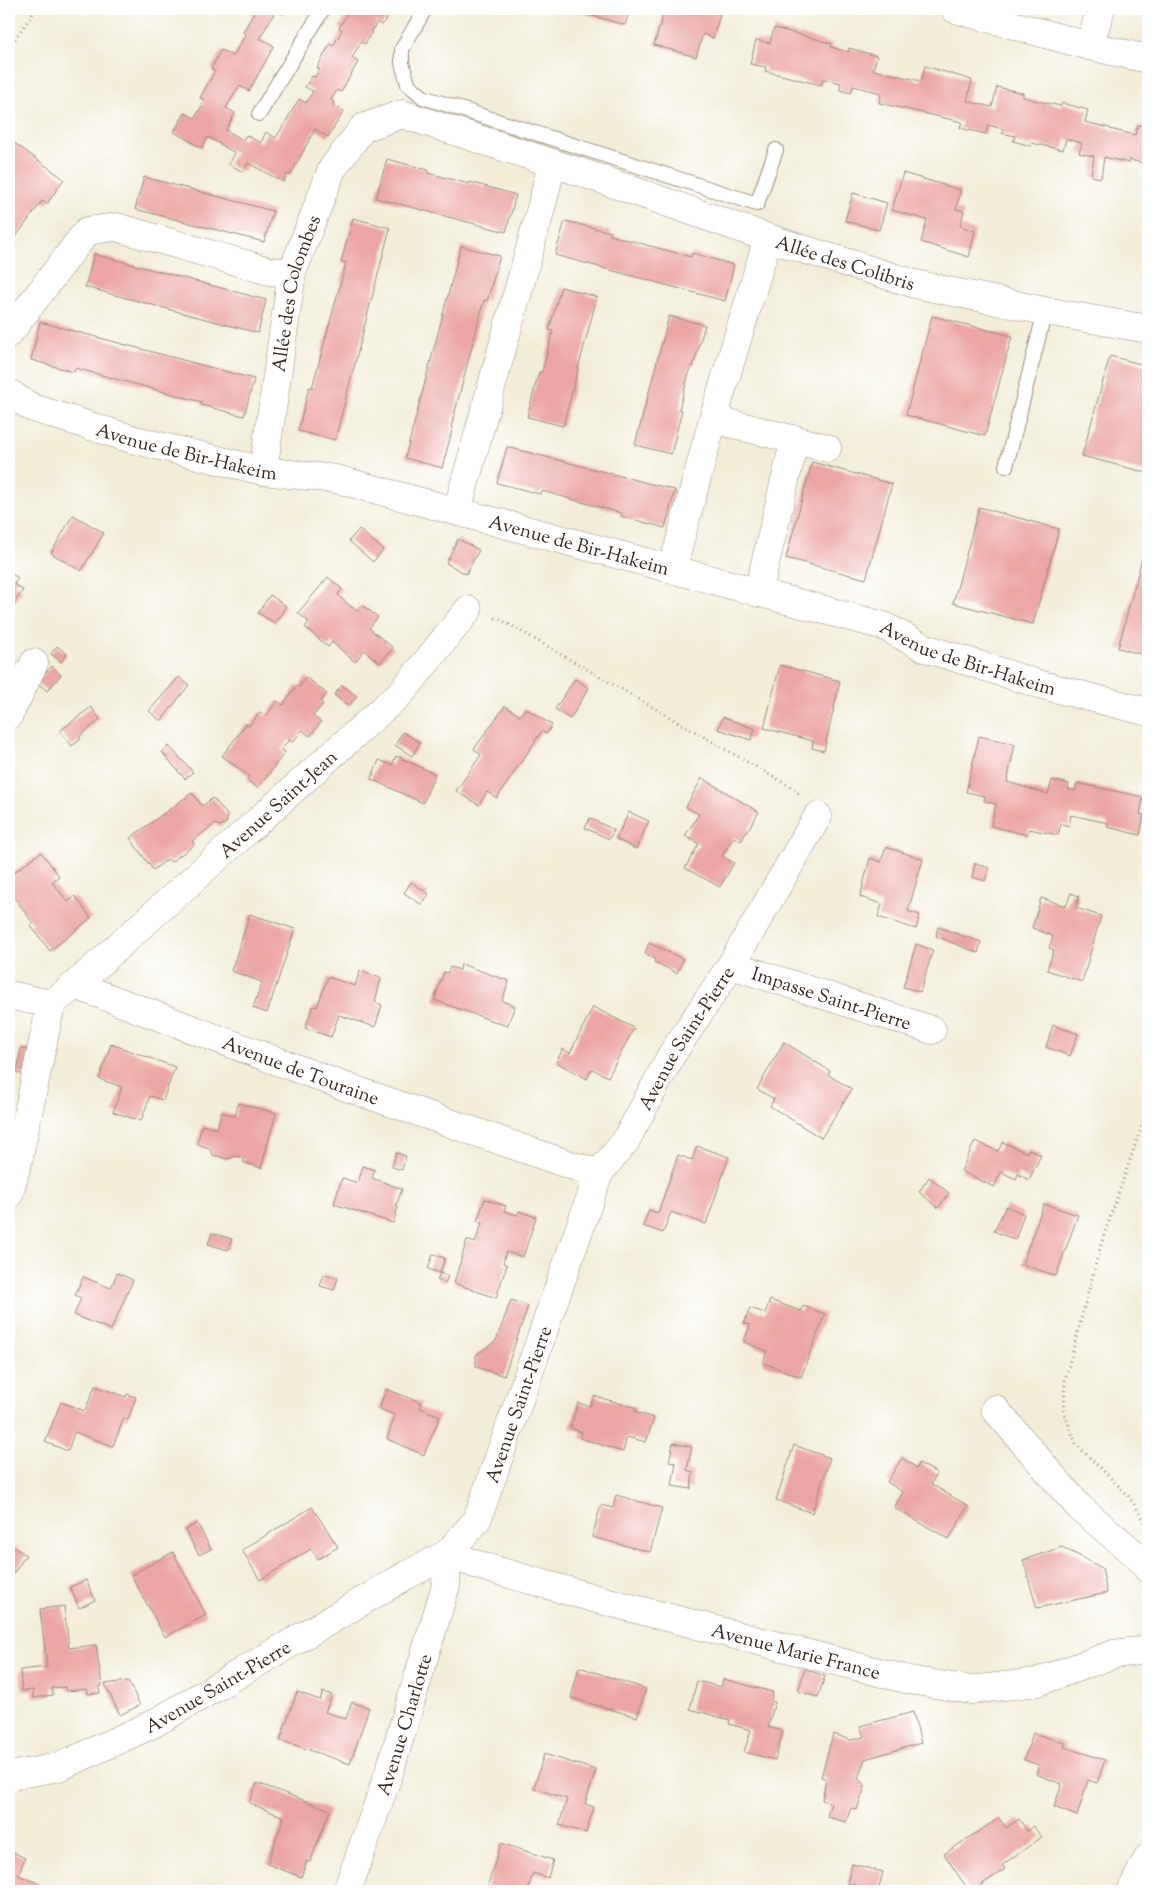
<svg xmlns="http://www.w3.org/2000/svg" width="1157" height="1900" font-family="'Sorts Mill Goudy',serif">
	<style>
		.building { fill: #eba5a2 }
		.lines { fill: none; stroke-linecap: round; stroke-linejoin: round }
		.lane-casing { stroke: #968c7b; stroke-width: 16 }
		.street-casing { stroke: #968c7b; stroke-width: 29 }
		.path { stroke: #968c7b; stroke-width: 3; stroke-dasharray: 1 4; stroke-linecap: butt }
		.lane { stroke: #fff; stroke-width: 14 }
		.street { stroke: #fff; stroke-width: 28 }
		.labels { text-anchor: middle; stroke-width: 4; stroke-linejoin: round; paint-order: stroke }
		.street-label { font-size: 19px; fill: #3b2a1e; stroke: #fff }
	</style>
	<rect width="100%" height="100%" fill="#fff"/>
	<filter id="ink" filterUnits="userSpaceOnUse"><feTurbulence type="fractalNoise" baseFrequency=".02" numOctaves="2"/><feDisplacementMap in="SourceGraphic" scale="10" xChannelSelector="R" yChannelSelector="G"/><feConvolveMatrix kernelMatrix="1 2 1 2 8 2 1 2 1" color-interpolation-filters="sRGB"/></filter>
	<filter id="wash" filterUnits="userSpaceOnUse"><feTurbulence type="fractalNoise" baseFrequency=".0096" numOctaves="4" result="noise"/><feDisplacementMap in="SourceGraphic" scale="20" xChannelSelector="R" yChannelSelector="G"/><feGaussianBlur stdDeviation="1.12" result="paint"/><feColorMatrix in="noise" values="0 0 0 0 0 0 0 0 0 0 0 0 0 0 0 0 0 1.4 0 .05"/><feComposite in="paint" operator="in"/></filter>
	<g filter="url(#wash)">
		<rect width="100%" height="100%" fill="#f2edd8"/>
		<g id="blocks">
			<g class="building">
				<path d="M246,9H285L282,14L276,10L260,38L274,46L249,91L239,86L226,108L235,113L226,130L243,140L246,135L261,143L266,132L276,138L299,99L306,103L313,91L305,87L312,76L315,77L320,69L317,68L330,44L333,46L342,30L339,28L350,9H394L389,17L381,25L377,22L365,44L361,42L352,58L358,62L341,92L337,90L331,100L334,102L333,105L344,111L328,137L315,129L290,176L287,174L283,182L248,163L243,172L229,164L235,153L208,137L202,148L174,132L185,113L195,118L205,100L200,98L215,71L211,69L221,50L233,56L246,34L243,32L254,13Z"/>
				<path d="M568,9H630L625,25Z"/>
				<path d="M665,9H711L710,11L720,14L713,38L703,34L696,57L654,45Z"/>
				<path d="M774,28L813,38L832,44L831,47L848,52L849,48L877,56L873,70L921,81L925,66L972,80L967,101L992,107L997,87L1023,93V97L1042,102L1061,106L1062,103L1088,110L1085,122L1110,128V129L1135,135L1138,125L1148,127V164L1129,160V163L1104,157L1101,178L1091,176L1094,156L1079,153L1082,143L1066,139L1063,150L1032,143L1031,146L1013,141L1015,136L1002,133L1003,129L988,125L986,134L960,128L962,122L879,103L881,93L853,86L851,93L840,90L841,83L823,79L821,85L765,71L766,67L750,64L756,40L770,43Z"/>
				<path d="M9,139L64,179L47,204L42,201L9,246Z"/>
				<path d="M387,159L428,170V173L469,184L470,182L516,195L506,232L376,198Z"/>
				<path d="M903,173L961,190L956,209L964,211L960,226L975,231L969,257L921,242L927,220L892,210Z"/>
				<path d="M144,177L273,211L264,242L135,209Z"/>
				<path d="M853,193L887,203L879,230L845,221Z"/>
				<path d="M353,218L390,228L335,440L298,431L309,387L312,388L346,263L341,262Z"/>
				<path d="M565,221L611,232L610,235L691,257L692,253L734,265L725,301L555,255Z"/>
				<path d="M461,246L500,256L487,301L484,300L451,427H453L442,468L405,458Z"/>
				<path d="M94,254L266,300L258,333L85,287Z"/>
				<path d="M561,287L597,297L563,426L527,417L539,372H542L553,331L549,330Z"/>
				<path d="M669,316L705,325L693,367L691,366L679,409L682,410L671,454L635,445Z"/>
				<path d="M932,316L1012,336L985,436L906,415Z"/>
				<path d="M40,322L254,379L244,416L201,405L202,402L75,368L74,372L31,360Z"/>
				<path d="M1110,356L1148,366V473L1082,456Z"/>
				<path d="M507,447L675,490L665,528L621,516V513L542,491L540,494L497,483Z"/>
				<path d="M812,462L892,484L866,579L786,558Z"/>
				<path d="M979,507L1059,529L1033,624L953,603Z"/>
				<path d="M73,515L104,533L81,571L51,553Z"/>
				<path d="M359,529L383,550L373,562L349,541Z"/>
				<path d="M458,539L479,550L466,574L446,563Z"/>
				<path d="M1144,551L1148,553V656L1118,648Z"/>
				<path d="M9,572L18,578L14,584L23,590L9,611Z"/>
				<path d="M328,577L342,589L338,595L349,605L357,611L362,605L378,617L369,628L393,648L380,663L364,650L355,662L332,642L328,647L305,627L309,622L298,613Z"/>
				<path d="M270,595L286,606L275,623L258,613Z"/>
				<path d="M57,646L67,654L61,662L51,654Z"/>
				<path d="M780,665L840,681L824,751L812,748L813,741L764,728Z"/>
				<path d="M52,666L61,675L47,691L37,682Z"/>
				<path d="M179,677L189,685L161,721L149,711Z"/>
				<path d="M306,677L327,694L320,702L323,704L313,716L321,722L310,736L302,730L293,742L289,740L281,750L285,752L258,788L247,780L249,776L222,756L246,724L249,726L260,712L266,716L277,701L283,705L297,685L299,687Z"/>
				<path d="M575,679L589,688L570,719L555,709Z"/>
				<path d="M342,685L357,696L349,706L334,695Z"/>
				<path d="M505,706L520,716L525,708L552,725L546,734L542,731L497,798L487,792L479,805L456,791L481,755L474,749Z"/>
				<path d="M91,707L100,719L79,737L81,739L72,746L60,731Z"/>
				<path d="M723,717L755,729L751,740L718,729Z"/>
				<path d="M403,732L420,743L412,756L395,745Z"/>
				<path d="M979,736L1015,744L1007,782L1048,794L1052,780L1069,784L1068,789L1075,791L1077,783L1143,797L1140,814L1144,815L1140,835L1107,827L1108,823L1071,815L1069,826L1061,824L1058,835L1029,829L1027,835L991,826L996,804L984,801L985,796L966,792Z"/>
				<path d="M169,746L193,772L185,779L162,752Z"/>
				<path d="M396,756L435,774L423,803L371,779L379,760L392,765Z"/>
				<path d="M702,778L759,812L741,841L734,837L722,856L734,863L720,887L685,868L699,844L685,836L699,814L686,807Z"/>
				<path d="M192,793L202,806L213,798L227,815V822L220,826L215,824L192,841L194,845L171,862L168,859L153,870L130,838Z"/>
				<path d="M629,812L649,821L636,849L616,839Z"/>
				<path d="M590,818L614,830L609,839L585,828Z"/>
				<path d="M886,847L923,859L908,911L920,915L916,929L878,917L882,904L860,897L870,858L881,862Z"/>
				<path d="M41,852L59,876L52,882L68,902L75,896L91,918L50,951L31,926L33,923L9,890V876Z"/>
				<path d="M975,863L989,868L985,881L972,877Z"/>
				<path d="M411,882L429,894L422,905L404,893Z"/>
				<path d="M1071,893L1079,896L1076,908L1101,916L1082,982L1047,970L1054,950L1049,948L1053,936L1032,928L1041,898L1066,906Z"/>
				<path d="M250,914L295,929L267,1013L253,1008L262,982L231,971Z"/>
				<path d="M938,927L981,942L978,953L936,936Z"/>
				<path d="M649,943L683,959L677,973L654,962L655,959L645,953Z"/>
				<path d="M916,944L933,950L920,992L903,987Z"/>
				<path d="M461,964L509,981L502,1001L515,1006L507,1026L434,1000L444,972L448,973L450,967L460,970Z"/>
				<path d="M360,971L381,978L375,1002L382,1005L375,1027L339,1015L331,1037L305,1028L313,1006L317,1007L328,977L355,986Z"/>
				<path d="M593,1007L634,1028L608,1077L592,1069L587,1079L556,1062L563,1049L570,1053Z"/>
				<path d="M1053,1025L1078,1034L1070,1056L1046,1047Z"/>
				<path d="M784,1042L830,1071L828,1075L852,1089L821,1138L770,1106L774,1099L757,1089Z"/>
				<path d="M111,1044L175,1067L163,1100L150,1096L141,1121L113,1112L122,1087L99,1079Z"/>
				<path d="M21,1048L34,1051L31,1076L17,1073Z"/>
				<path d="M238,1103L276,1113L261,1168L243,1162L244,1158L235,1156L228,1159L213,1155L209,1148L197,1144L202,1125L217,1129L221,1112L235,1116Z"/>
				<path d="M975,1141L998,1151L1003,1142L1027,1153L1029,1149L1041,1155L1029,1180L1018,1174L1016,1179L1001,1172L994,1187L961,1171Z"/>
				<path d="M697,1146L729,1157L706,1224L671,1212L663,1233L643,1226L649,1210L658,1213L678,1155L692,1160Z"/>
				<path d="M396,1153L406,1156L402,1170L392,1167Z"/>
				<path d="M363,1166L375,1170L372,1178L402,1189L396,1206L398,1207L393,1223L334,1204L342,1178L358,1183Z"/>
				<path d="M929,1177L949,1193L938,1208L919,1192Z"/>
				<path d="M485,1199L506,1206L504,1211L517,1215L519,1211L536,1217L523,1257L506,1252L503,1263L507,1265L496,1298L454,1283L467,1240L475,1243L482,1223L477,1221Z"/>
				<path d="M1044,1204L1078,1215L1056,1276L1022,1264Z"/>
				<path d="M1006,1206L1024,1214L1015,1240L994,1231Z"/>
				<path d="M212,1233L232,1239L228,1250L208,1244Z"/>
				<path d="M433,1254L445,1258L440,1273L428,1269Z"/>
				<path d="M117,1273L133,1280L111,1330L74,1315L81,1298L75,1295L83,1277L111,1288Z"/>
				<path d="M440,1273L448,1276L445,1283L437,1280Z"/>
				<path d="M324,1274L338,1278L334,1290L320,1286Z"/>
				<path d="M511,1300L528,1306L504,1376L476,1367V1355L496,1341Z"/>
				<path d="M770,1300L801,1311L803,1306L825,1314L801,1377L763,1363L767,1351L744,1342L750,1325L744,1323L750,1308L765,1313Z"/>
				<path d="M95,1386L126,1397L127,1394L136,1397L128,1420L124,1418L113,1446L74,1432L68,1451L45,1442L61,1402L85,1411Z"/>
				<path d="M386,1389L422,1403L420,1408L440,1416L424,1455L387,1439L395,1415L379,1409Z"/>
				<path d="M594,1396L637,1408L635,1412L654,1418L646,1442L627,1437L623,1452L580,1438L582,1432L570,1428L578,1403L590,1406Z"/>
				<path d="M673,1443L692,1447L687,1470L693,1472L691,1489L672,1486L676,1463L669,1462Z"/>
				<path d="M794,1445L830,1458L812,1513L776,1500Z"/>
				<path d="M902,1458L917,1468L919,1463L937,1473L931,1484L968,1506L949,1539L894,1508L903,1492L887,1482Z"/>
				<path d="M616,1495L662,1508L650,1552L592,1537L601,1505L613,1508Z"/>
				<path d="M312,1507L338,1547L318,1559L311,1549L260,1580L242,1550Z"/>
				<path d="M197,1523L211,1549L199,1555L185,1530Z"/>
				<path d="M9,1543L26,1555L9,1580Z"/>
				<path d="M1062,1547L1102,1568L1107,1593L1037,1608L1023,1560Z"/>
				<path d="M173,1552L206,1615L165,1637L131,1575Z"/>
				<path d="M86,1580L95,1600L79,1608L70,1587Z"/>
				<path d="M64,1606L69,1648L96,1645L102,1686L99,1687L100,1693L88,1694L87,1689L66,1691L65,1687L52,1688L53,1695L33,1698V1690L22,1691L20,1670L47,1667L40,1609Z"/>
				<path d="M579,1667L646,1689L637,1717L571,1698Z"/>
				<path d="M805,1669L825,1676L818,1697L798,1691Z"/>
				<path d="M723,1679L773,1692L771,1701L775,1702L768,1727L783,1731L775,1760L744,1752L751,1730L729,1724L730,1720L690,1709L697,1681L721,1687Z"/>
				<path d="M128,1681L140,1705L120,1715L105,1684Z"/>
				<path d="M297,1692L320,1700L323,1692L332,1695L325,1712L346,1719L352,1702L369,1708L350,1764L280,1740Z"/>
				<path d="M913,1712L921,1743L865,1759L858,1778L865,1786L857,1810L851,1808L846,1822L827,1817L831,1803L822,1800L826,1779L821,1777L833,1734L851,1740L864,1737L860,1726Z"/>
				<path d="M1033,1733L1065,1743L1064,1747L1105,1760L1097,1783L1088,1780L1077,1816L1054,1807L1062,1784L1036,1774L1039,1765L1024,1760Z"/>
				<path d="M544,1754L596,1770L585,1804L594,1807L586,1833L559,1825L567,1799L534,1788Z"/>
				<path d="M257,1783L330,1810L310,1862L307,1861L301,1877L267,1864L284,1817L249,1803Z"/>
				<path d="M999,1818L1006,1828L1019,1819L1027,1831L1033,1826L1042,1837L1002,1865L1005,1869L972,1891H969L944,1854Z"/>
				<path d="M501,1843L553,1860L548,1878L533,1873L528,1891H486Z"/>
				<path d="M9,1850L25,1858L18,1875L57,1891H9Z"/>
				<path d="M852,1864L883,1872L878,1891L847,1883Z"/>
			</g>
		</g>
	</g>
	<g filter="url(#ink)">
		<use href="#blocks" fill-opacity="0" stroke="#968c7b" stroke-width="1"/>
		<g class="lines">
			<g class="lane-casing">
				<g id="lane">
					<path d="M425,9L402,49V63L408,84L423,97L757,204L776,150"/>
					<path d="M259,114L323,9"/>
					<path d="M1006,466L1045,311"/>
				</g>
			</g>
			<g class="street-casing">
				<g id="street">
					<path d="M955,9L1089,46L1148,59"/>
					<path d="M1089,46L1101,9"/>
					<path d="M9,333L87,231L116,227L269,271L292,273"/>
					<path id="s1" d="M9,393L33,408L135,440L263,471L336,479L884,626L925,648L1042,685L1148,712"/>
					<path d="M713,419L768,238"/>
					<path id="s2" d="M263,471L292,273L332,169L363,128L402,114L589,175L768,238L915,284L1045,311L1148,329"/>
					<path d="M457,511L543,201L552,163"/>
					<path d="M672,570L713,419L827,448"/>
					<path d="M758,593L795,439"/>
					<path d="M9,715L34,663"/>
					<path id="s3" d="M731,965L932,1030"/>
					<path id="s4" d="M75,985L403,691L468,610"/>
					<path id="s5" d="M9,995L51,1004L75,985L338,1084L570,1165L599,1173"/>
					<path d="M9,1194L18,1161L51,1004"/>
					<path d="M995,1409L1079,1507L1138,1557L1148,1569"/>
					<path id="s6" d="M9,1776L59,1767L153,1724L407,1575L447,1554L477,1520L599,1173L625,1142L672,1054L731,965L818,816"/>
					<path id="s7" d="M347,1891L389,1773L446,1585L447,1554L481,1566L597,1599L909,1680L971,1690L1037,1682L1114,1654L1148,1650"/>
					<path d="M1131,1891L1148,1858"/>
				</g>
			</g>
			<g class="path">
				<path d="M9,47L32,15L34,9"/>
				<path d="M495,618L500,619L796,790L800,795"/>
				<path d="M1145,1522L1128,1495L1076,1444L1064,1412L1065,1380L1101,1244L1148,1108"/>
			</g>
			<use href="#lane" class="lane"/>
			<use href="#street" class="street"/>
		</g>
	</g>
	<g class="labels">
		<g class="street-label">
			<text dy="7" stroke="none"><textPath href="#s2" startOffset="872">Allée des Colibris</textPath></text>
			<text dy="7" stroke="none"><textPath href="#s2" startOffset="181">Allée des Colombes</textPath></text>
			<text dy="7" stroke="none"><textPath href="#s1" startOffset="188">Avenue de Bir-Hakeim</textPath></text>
			<text dy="7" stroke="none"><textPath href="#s1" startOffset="592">Avenue de Bir-Hakeim</textPath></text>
			<text dy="7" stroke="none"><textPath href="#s1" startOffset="998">Avenue de Bir-Hakeim</textPath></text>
			<text dy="7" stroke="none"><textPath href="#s4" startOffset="272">Avenue Saint-Jean</textPath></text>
			<text dy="7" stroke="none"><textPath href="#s3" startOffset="106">Impasse Saint-Pierre</textPath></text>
			<text dy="7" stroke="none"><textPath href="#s6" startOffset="1068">Avenue Saint-Pierre</textPath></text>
			<text dy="7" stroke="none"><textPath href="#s5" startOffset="315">Avenue de Touraine</textPath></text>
			<text dy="7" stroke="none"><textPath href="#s6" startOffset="662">Avenue Saint-Pierre</textPath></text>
			<text dy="7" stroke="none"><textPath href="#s7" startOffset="715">Avenue Marie France</textPath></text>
			<text dy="7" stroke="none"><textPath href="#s6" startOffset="229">Avenue Saint-Pierre</textPath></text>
			<text dy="7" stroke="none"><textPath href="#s7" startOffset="176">Avenue Charlotte</textPath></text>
		</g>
	</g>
	<rect width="1157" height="1900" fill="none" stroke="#fff" stroke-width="30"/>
</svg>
